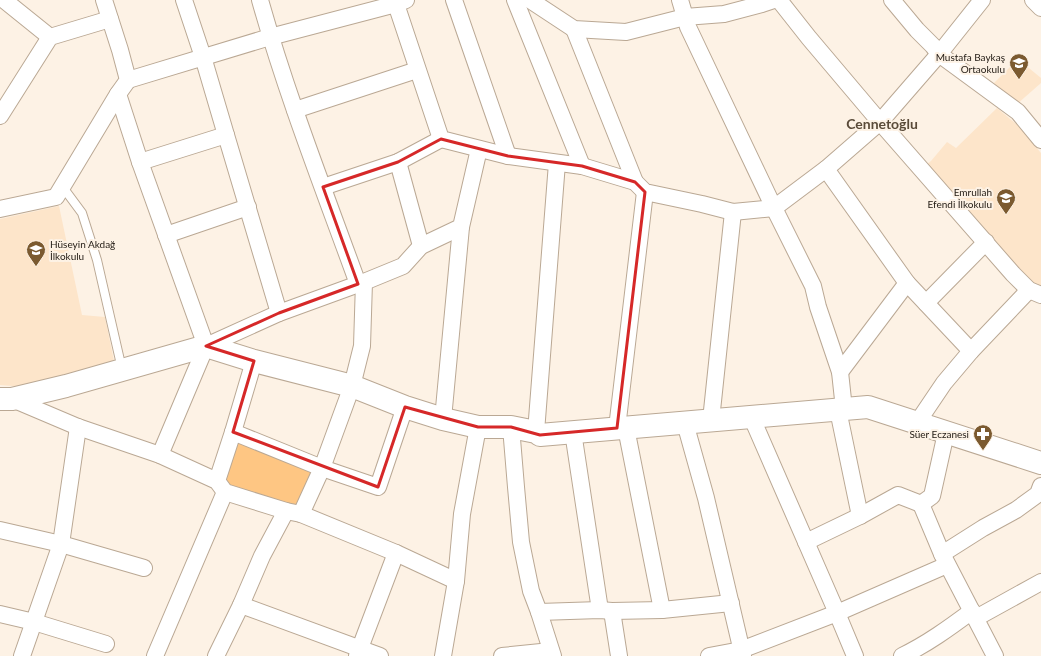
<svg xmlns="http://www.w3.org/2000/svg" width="1041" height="656" font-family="Lato,sans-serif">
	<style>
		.built { fill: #fde5ca }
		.green { fill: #fec683 }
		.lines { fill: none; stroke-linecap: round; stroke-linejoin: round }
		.lane-casing { stroke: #baa894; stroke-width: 10 }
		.street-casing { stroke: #baa894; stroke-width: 18 }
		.secondary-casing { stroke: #baa894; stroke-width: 24 }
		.lane { stroke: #fff; stroke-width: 8 }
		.street { stroke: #fff; stroke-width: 16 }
		.secondary { stroke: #fff; stroke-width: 22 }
		.marked { fill: none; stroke: #d62828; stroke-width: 3; stroke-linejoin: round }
		.labels { text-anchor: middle; stroke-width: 4; stroke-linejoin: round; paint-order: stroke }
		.poi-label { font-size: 10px; fill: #272019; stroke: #fdf2e5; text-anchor: end }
		.district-label { font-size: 14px; font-weight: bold; fill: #5a4b39; stroke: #fdf2e5 }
	</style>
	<rect width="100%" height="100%" fill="#fdf2e5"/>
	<g class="built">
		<path d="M1018,59L1041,78V83L1016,105L994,83Z"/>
		<path d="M997,108L1021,128L1030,140L1041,153V287L1026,280L927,164L931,161L947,142L956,148Z"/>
		<path d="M59,206L82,315L105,317L114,361L24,387L0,385V219Z"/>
	</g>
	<path class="green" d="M237,441L311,472L295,509L224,484Z"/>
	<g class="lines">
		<g class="lane-casing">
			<path id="lane" d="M62,186L82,213L97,260L122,369"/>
		</g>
		<g class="street-casing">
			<g id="street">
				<path d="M4,0L50,37"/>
				<path d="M184,0L203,57L226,135L279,313"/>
				<path d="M260,0C287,96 324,190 358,284"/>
				<path d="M406,0L396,4L441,139L508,156L582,166L635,182L645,192L702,204L733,212L774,208L826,169L880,122L939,54L982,0"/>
				<path d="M454,0L508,156"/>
				<path d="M515,0L582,166"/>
				<path d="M530,0L574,29L626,32L685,17L724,14L762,4L774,0"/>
				<path d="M680,0L688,27L774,208L813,286L818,307L840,372L844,409"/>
				<path d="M779,0L809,38L880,122L1013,274L1029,290L1041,295"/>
				<path d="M892,0L917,30L933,46L939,54L1018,112L1041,140"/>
				<path d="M1033,0L1041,8"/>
				<path d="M574,29L635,182"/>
				<path d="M128,80L270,37L396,4"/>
				<path d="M118,94L140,162L206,346"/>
				<path d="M295,110L417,70"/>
				<path d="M0,116L50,37L110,19"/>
				<path d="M140,162L226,135"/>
				<path d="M398,162L421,246"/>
				<path d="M826,169L907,283L971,351"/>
				<path d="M323,187L398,162L441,139"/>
				<path d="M0,209L56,197L118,94L128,80L120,50L104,0"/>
				<path d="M166,235L248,207"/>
				<path d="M926,303L986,242"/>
				<path d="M840,372L907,283"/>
				<path d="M12,399L78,427L160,455L217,481L225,492L286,511L301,514L396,553L456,581"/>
				<path d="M838,410L860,516"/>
				<path d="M751,416L837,613L855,656"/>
				<path d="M443,419L461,227"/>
				<path d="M711,420L733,212"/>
				<path d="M685,423L706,498L743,656"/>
				<path d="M917,423L944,383L971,351L1029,290"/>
				<path d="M511,427L516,487L521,542L531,591L539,612L553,656"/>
				<path d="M617,428L645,192"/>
				<path d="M626,428L662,610"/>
				<path d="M233,432L322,468L378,487L405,407"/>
				<path d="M536,432L557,163"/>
				<path d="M573,432L600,610"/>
				<path d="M160,455L206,346L279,313L364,282L403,266L421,246L461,227L479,149"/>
				<path d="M217,481L233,432L254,361"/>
				<path d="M921,504L942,554L995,656"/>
				<path d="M301,514L322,468L352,386L362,346L364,282"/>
				<path d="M0,530L61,544L144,568"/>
				<path d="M806,542L860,516L898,495L921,504L932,496L946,433"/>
				<path d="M942,554L983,528L1016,510L1038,494L1041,486"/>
				<path d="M241,605L380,656"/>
				<path d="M612,611L619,656"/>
				<path d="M539,612L600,610L612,611L662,610L731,603"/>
				<path d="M0,614L34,622L106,644"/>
				<path d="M976,618L1041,582"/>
				<path d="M22,656L61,544L78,427"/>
				<path d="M155,656L225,492"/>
				<path d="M216,656L241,605L262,556L286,511"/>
				<path d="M357,656L396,553"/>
				<path d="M443,656L456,581L462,514L478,427"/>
				<path d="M502,656L551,651"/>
				<path d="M709,656L741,650L837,613L947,565"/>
				<path d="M902,656C927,644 949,628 972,611"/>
			</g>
		</g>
		<g class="secondary-casing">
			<path id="secondary" d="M0,399H12L66,386L206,346L254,361L352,386L405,407L443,419L478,427H511L536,432L540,435L868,407L1041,463"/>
		</g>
		<use href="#lane" class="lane"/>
		<use href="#street" class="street"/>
		<use href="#secondary" class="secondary"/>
	</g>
	<path class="marked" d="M441,139L508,156L582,166L635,182L645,192L617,428L540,435L511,427H478L405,407L378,487L233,432L254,361L206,346L279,313L358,284L323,187L398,162Z"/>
	<defs>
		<g id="school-pin" transform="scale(1)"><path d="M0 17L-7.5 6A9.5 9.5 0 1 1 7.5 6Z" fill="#7b5a30" stroke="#fdf2e5"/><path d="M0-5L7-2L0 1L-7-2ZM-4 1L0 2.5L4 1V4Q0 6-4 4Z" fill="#fff"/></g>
		<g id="pharmacy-pin" transform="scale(1)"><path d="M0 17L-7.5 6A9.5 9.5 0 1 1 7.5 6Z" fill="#7b5a30" stroke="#fdf2e5"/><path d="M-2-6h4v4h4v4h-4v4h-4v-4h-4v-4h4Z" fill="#fff"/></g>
	</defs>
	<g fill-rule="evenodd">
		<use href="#school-pin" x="1019" y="63"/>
		<use href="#school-pin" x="1006" y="198"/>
		<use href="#school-pin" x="36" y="250"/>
		<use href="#pharmacy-pin" x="983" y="434"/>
	</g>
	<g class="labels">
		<g class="poi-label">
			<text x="1005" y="61">Mustafa Baykaş<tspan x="1005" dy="12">Ortaokulu</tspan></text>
			<text x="992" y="196">Emrullah<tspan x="992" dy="12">Efendi İlkokulu</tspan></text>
			<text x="50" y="248" text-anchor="start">Hüseyin Akdağ<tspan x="50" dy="12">İlkokulu</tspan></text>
			<text x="969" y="438">Süer Eczanesi</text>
		</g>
		<g class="district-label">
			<text x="882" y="129">Cennetoğlu</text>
		</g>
	</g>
</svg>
